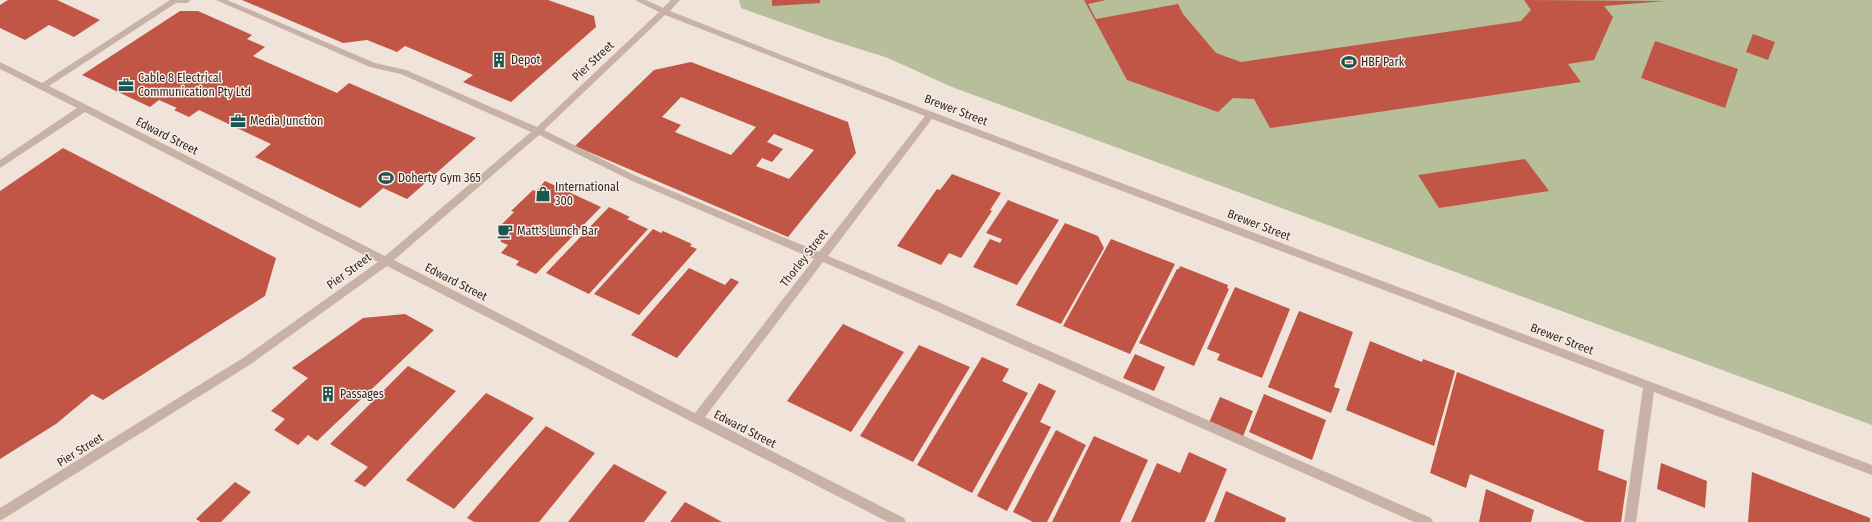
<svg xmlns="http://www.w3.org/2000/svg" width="1872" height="522" font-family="'Fira Sans Condensed',sans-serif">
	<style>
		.green { fill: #b7be9a }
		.building { fill: #c15546; fill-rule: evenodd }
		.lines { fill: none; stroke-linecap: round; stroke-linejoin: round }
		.minor { fill: #c8b1a6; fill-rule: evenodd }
		.labels { text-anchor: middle; stroke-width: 3; stroke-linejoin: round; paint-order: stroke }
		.poi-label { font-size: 12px; fill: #342927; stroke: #f8ede5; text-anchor: start }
		.street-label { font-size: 12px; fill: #342927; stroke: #f8ede5 }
	</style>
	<rect width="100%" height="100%" fill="#f0e3d9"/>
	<path class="green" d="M739,0H1872V425L952,87L888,58L828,39L741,8Z"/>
	<g class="building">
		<path d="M8,0H57L100,20L74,37L49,25L25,40L0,28V5Z"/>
		<path d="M242,0H548L594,16L596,27L511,102L463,82L473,75L405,46L397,52L367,40L343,43Z"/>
		<path d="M772,0H820V3L772,6Z"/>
		<path d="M1084,0H1106L1088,4L1096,19L1178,4L1183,14L1216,53L1241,62L1521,21L1531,10L1524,0L1665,1L1604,6L1613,17L1594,60L1568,64L1581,82L1270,128L1254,99L1233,98L1218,112L1127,80Z"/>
		<path d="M180,11H198L252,35L247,39L265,47L253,56L337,93L349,83L476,138L407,199L383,188L360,208L255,157L271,144L199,110L189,117L174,110L177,108L159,100L150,107L82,75Z"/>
		<path d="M1753,34L1775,42L1768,60L1746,52Z"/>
		<path d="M1655,41L1738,69L1725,108L1641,78Z"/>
		<path d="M691,62L848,122L856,153L788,237L575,146L654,70ZM681,97L756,127L731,155L675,132L681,125L662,117ZM774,134L814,150L789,179L756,166L762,158L772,162L783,149L767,142Z"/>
		<path d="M63,148L276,258L265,296L103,400L92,394L56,424L0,459V191Z"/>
		<path d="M1525,159L1549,191L1439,208L1418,175Z"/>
		<path d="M952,174L1001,193L990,210L992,211L961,258L949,253L941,265L897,246L937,189L940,190Z"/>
		<path d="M545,181L601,207L536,274L516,265L519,261L501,253L508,245L501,242L499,227L514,212L511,211L533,190L536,191Z"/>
		<path d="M1008,200L1059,220L1017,285L973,267L990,239L1000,243L1002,239L986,233Z"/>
		<path d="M609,207L630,217L627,219L648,229L589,294L546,273Z"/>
		<path d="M1065,223L1098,236L1104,248L1061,324L1016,305Z"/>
		<path d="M653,229L661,233L663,231L692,244L690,246L697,249L639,315L594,294Z"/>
		<path d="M1111,239L1175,264L1130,354L1063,326Z"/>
		<path d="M1180,266L1228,285L1227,288L1229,289L1194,366L1139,343L1177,269H1179Z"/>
		<path d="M689,268L725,285L731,278L739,282L677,358L631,335Z"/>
		<path d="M1235,287L1290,309L1262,378L1217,360L1220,354L1207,349Z"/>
		<path d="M1299,311L1353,332L1334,387L1340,389L1331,413L1268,387Z"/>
		<path d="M405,314L434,330L317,441L308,435L298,445L274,430L285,419L271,411L308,378L292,368L363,318Z"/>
		<path d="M843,324L904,352L851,432L787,401Z"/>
		<path d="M1370,341L1422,362L1423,359L1455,371L1434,446L1346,410Z"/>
		<path d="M919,345L970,367L913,462L860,436Z"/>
		<path d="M1135,354L1165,367L1154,391L1123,378Z"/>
		<path d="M982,357L1009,369L1002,381L1028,393L972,493L917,465Z"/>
		<path d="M408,366L456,391L365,487L354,481L368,467L330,444Z"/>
		<path d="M1457,372L1604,430L1598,470L1627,481L1621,522H1586L1470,474L1466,488L1430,473Z"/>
		<path d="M1039,383L1056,391L1040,422L1051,427L1007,511L977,496Z"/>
		<path d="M486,393L534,418L454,509L406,480Z"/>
		<path d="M1264,394L1326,420L1312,460L1249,432Z"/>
		<path d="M1220,397L1253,411L1242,439L1208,425Z"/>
		<path d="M546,426L595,453L539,522H474L467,518Z"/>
		<path d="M1056,430L1086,445L1047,522H1033L1013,512Z"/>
		<path d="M1094,436L1148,460L1120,522H1052Z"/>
		<path d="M1189,452L1227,469L1205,522H1131L1157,463L1180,473Z"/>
		<path d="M1661,463L1707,481L1705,508L1657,489Z"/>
		<path d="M614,464L667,492L644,522H568Z"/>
		<path d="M1752,472L1870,518V522H1748Z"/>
		<path d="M235,482L251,492L221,522H201L196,519Z"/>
		<path d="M1486,489L1534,510L1531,522H1479Z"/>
		<path d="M1226,491L1286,518L1285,522H1214Z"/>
		<path d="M685,502L713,517L722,522H670Z"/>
	</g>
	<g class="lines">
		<path class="minor" d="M170,0H191L187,3H176L49,86L385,256L531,132L401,74L370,67L216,0H227L375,63L406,70L537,127L659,12L635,0H646L663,8L671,0H680L670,11L802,63L1872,465V475L1654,392L1636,522H1624L1643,388L932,119L828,256L938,302L1431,518L1433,522H1414L930,308L823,262L705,417L904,518L906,522H888L387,266L251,364L0,521V508L243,358L378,262L85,112L0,168V160L77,108L0,69V62L42,83ZM665,15L925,116L819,252L636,176L544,130ZM539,135L630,180L814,259L695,413L394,260Z"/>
	</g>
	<defs>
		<g id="building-bare" transform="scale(1.2)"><path d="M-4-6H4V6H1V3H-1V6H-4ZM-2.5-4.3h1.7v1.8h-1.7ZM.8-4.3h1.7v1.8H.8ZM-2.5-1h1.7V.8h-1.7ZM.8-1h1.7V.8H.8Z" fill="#1e5451" stroke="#f8ede5" stroke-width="2.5" paint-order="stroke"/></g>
		<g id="stadium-bare" transform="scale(1.2)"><path d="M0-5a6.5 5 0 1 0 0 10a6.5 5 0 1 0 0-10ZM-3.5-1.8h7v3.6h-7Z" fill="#1e5451" stroke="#f8ede5" stroke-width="2.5" paint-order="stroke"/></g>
		<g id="office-bare" transform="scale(1.2)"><path d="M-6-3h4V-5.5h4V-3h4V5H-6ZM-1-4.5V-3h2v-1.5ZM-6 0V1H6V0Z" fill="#1e5451" stroke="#f8ede5" stroke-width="2.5" paint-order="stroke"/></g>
		<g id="shop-bare" transform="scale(1.2)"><path d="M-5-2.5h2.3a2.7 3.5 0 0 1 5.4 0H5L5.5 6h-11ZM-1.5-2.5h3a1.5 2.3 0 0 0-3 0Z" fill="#1e5451" stroke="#f8ede5" stroke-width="2.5" paint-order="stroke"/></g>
		<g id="cafe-bare" transform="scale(1.2)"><path d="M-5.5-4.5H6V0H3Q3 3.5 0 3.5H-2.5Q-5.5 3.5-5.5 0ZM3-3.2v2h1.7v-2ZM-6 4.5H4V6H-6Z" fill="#1e5451" stroke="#f8ede5" stroke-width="2.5" paint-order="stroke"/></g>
	</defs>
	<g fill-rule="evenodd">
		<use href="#building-bare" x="499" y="60"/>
		<use href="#stadium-bare" x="1349" y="62"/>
		<use href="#office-bare" x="126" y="85"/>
		<use href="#office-bare" x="238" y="121"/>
		<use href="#stadium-bare" x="386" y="178"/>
		<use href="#shop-bare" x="543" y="194"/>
		<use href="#cafe-bare" x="505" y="231"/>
		<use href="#building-bare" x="328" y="394"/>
	</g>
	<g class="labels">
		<g class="poi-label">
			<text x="511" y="64">Depot</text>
			<text x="1361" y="66">HBF Park</text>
			<text x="138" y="82">Cable 8 Electrical<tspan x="138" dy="14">Communication Pty Ltd</tspan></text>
			<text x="250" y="125">Media Junction</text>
			<text x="398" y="182">Doherty Gym 365</text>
			<text x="555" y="191">International<tspan x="555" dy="14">300</tspan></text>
			<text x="517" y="235">Matt's Lunch Bar</text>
			<text x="340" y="398">Passages</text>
		</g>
		<g class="street-label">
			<text transform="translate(593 61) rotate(-43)" y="4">Pier Street</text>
			<text transform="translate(956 110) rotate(21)" y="4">Brewer Street</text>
			<text transform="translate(167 136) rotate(27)" y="4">Edward Street</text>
			<text transform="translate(1259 225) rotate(21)" y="4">Brewer Street</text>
			<text transform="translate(804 258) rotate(-52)" y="4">Thorley Street</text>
			<text transform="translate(349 271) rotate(-36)" y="4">Pier Street</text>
			<text transform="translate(456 282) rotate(27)" y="4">Edward Street</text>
			<text transform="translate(1562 339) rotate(21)" y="4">Brewer Street</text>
			<text transform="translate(745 429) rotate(27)" y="4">Edward Street</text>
			<text transform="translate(80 450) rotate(-32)" y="4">Pier Street</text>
		</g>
	</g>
</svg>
